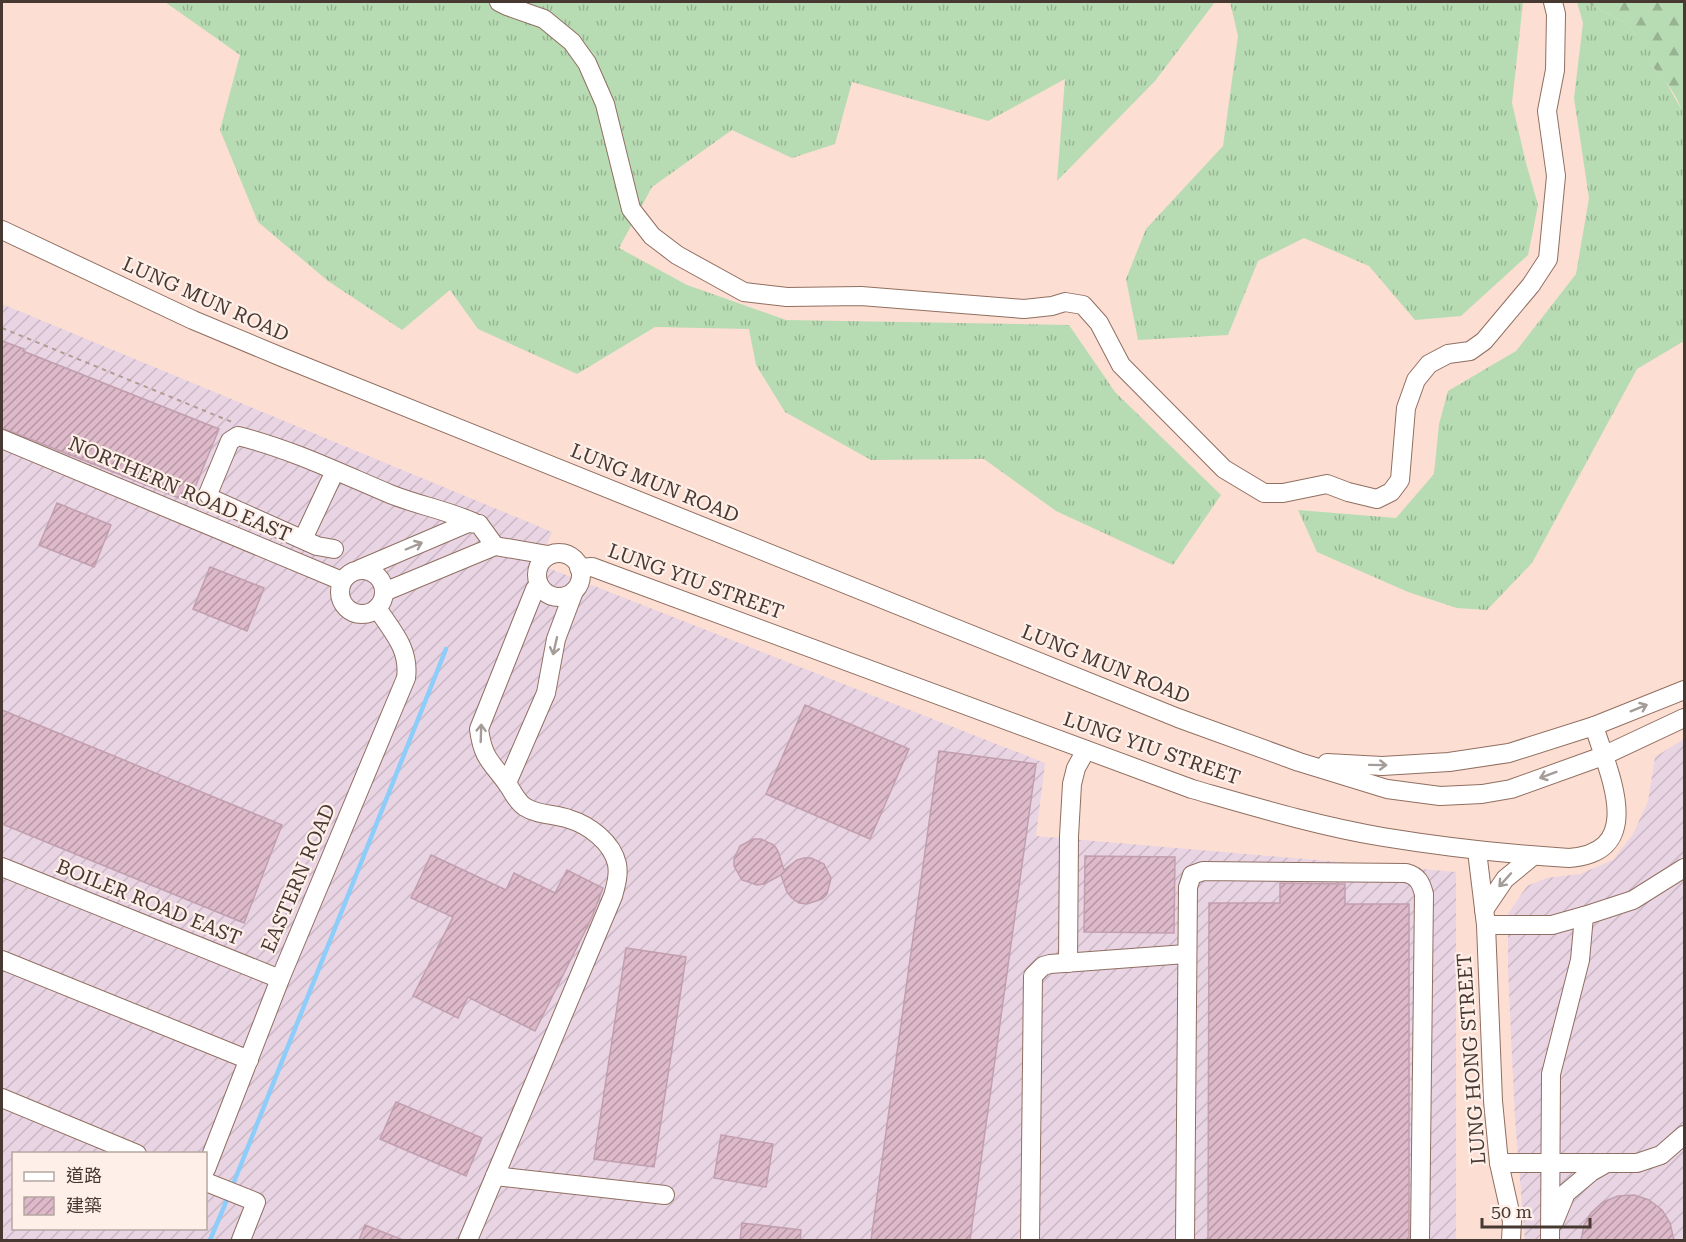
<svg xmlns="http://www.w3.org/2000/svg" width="1686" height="1242" font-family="'Roboto Serif','Noto Sans TC',serif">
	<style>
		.industrial { fill: url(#industrial-furrows); fill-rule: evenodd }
		.grass { fill: url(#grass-tufts) }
		.forest { fill: url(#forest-firs) }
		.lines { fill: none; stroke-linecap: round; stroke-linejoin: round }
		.stream { stroke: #8dcdf9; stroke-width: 4.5 }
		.building { fill: url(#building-hatch); stroke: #c29faf; stroke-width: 1.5 }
		.minor-casing { stroke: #906f61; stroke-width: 20 }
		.path { stroke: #b39b92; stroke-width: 2; stroke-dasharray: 4.5 4.5; stroke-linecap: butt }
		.minor { stroke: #fff; stroke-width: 18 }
		.oneway { stroke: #a39c98 }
		.labels { text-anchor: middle; stroke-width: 4.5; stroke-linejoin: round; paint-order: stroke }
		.street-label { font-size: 20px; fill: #473832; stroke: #feefe9 }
	</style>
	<defs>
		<pattern id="industrial-furrows" width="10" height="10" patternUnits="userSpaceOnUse" patternTransform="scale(1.5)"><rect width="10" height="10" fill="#e9d4e4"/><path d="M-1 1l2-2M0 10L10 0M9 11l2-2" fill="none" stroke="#c9b7c4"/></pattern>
		<pattern id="grass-tufts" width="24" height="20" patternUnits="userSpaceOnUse" patternTransform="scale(1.5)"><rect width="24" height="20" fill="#b7dcb3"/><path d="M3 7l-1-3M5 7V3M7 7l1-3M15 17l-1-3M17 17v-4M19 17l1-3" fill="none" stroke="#97b392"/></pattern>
		<pattern id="forest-firs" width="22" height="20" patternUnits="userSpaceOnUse" patternTransform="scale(1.5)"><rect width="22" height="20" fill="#b7dcb3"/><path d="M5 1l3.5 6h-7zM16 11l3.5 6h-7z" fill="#97b392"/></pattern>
		<pattern id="building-hatch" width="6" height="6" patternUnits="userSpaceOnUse" patternTransform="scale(1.5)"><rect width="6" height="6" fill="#ddb9c9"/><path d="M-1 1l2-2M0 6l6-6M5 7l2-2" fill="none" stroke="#b597a4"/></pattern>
	</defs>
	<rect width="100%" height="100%" fill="#fcded2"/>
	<g class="industrial">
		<path d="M2,304L552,532L538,564L1045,763L1036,836L1456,872V1240H2ZM14,1154H206V1228H14Z"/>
		<path d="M1684,739V1240H1525L1515,1119L1508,971V914L1527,886L1547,878L1580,874L1613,860L1633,834L1648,801L1655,757Z"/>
	</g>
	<g class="grass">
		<path d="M165,2H1215L1155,81L1057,181L1065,79L988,121L852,82L835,144L792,158L732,130L652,187L619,248L687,285L786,320L1069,325L1115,392L1221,495L1173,565L1056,511L984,459L871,460L785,412L756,365L749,329L655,327L577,374L478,329L450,290L402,330L328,281L258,222L220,130L240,55Z"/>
		<path d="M1230,2H1523L1512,103L1526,163L1538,205L1528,255L1461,316L1415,320L1369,266L1304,238L1258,261L1228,335L1138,340L1126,279L1146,229L1223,146L1238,36Z"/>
		<path d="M1577,2H1586L1625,23L1656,54L1651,65L1664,79L1683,112L1684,341L1637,369L1532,563L1487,610L1457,608L1408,592L1317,552L1298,510L1396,518L1434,474L1439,424L1448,391L1516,351L1576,274L1589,198L1574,98L1583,23Z"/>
	</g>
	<path class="forest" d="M1586,2H1684V121C1682,100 1665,80 1651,65L1655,54L1625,23Z"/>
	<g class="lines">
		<g class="stream">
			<path d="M232,1187L446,649"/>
			<path d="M210,1240L229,1195"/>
		</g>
	</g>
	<g class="building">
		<path d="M2,341L24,349L23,351L219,429L189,502L2,428Z"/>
		<path d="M57,503L111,525L94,567L39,545Z"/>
		<path d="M210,567L264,588L247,631L193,609Z"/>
		<path d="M805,705L909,749L870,839L766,794Z"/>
		<path d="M2,710L282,825L244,923L2,824Z"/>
		<path d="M939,751L1036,764L970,1240H871Z"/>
		<path d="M753,839H761L774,845L778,851L784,870L797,860L804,858H811L824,864L831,878L827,894L822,899L807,904L799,903L792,898L787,892L781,875L764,884L757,885L742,880L734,866V859L740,846Z"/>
		<path d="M431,855L506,890L514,873L555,893L567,870L603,888L592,917L535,1031L468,997L458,1018L413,996L453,917L411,898Z"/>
		<path d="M1085,856L1175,857L1174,933L1084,932Z"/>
		<path d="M1280,883L1345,884V904H1409V1240H1208L1209,903H1280Z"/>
		<path d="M626,948L686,957L654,1167L594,1159Z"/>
		<path d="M396,1102L482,1138L466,1176L380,1139Z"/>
		<path d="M721,1135L773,1144L766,1187L714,1178Z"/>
		<path d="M1634,1195L1649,1200L1662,1210L1670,1223L1674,1240H1581L1584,1225L1591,1213L1603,1202L1618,1196Z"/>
		<path d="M742,1223L801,1230L800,1240H740Z"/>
		<path d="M365,1225L403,1240H359Z"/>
	</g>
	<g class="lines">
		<g class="minor-casing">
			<g id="minor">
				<path d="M499,2L507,6L544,19L572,42L587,63L605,104L631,209L652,236L677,255L744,292L787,297L861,296L1024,309L1052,306L1065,302L1083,305L1099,323L1121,365L1224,469L1264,493H1283L1327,484L1348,492L1377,499L1391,492L1400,480L1406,408L1416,380L1429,364L1448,354L1470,351L1484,341L1531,285L1548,259L1556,176L1547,111L1555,70L1556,14L1553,2"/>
				<path d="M2,230L193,320L284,358L1178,718L1299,762L1387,789L1440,796L1482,794L1511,789L1603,756L1684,718"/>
				<path d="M2,439L342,581"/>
				<path d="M303,539L335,471"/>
				<path d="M334,549L317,546L212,499L208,494L230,441L238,436C291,449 340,473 390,494C417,505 446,510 473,522"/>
				<circle cx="559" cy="575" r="22"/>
				<path d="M579,568L592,567L1192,789C1255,807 1318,826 1383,837C1444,847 1506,854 1569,858C1648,852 1608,772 1594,726"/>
				<path d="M360,569L468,523L479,524L495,546"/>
				<circle cx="362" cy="592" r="22"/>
				<path d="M384,592L495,546L548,555"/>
				<path d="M1327,763L1382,766L1449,762L1509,753L1594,726L1684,690"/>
				<path d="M507,783L546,693L556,639L574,591"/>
				<path d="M1477,851L1486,925L1493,1101L1499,1163L1512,1221L1511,1240"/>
				<path d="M2,867L280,979"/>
				<path d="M1484,910L1505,879L1533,856"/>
				<path d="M1486,925H1552L1584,916"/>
				<path d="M2,960L249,1060"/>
				<path d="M1068,963L1069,836L1072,784L1076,768L1086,750"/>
				<path d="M2,1098L137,1154"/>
				<path d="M1499,1163H1637L1661,1155L1684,1135"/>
				<path d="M206,1169L280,979L406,678C410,649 392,631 377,608"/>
				<path d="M495,1176L665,1195"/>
				<path d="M206,1182L256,1202L241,1240"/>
				<path d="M1554,1222L1566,1193L1591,1172L1605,1164"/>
				<path d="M468,1240L613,896C616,885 619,875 617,864C612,842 589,825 569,819C555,814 537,815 525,807C517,802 513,792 508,785C492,762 483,760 479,729L535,589L539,585"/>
				<path d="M1030,1240L1033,976L1043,966L1050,964L1186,954"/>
				<path d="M1185,1240L1188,887L1192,875L1203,871L1406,873C1418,876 1421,883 1424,894L1420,1240"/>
				<path d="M1550,1240L1551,1074L1580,960L1584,916L1633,900L1684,868"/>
			</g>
		</g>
		<path class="path" d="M2,328L232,422"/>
		<use href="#minor" class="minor"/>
	</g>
	<defs><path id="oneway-shaft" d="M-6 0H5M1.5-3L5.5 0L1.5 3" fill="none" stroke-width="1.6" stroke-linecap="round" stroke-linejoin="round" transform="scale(1.5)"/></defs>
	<g class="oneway">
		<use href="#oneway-shaft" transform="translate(414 546) rotate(-23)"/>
		<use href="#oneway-shaft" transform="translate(555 646) rotate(103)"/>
		<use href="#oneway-shaft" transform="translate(1639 708) rotate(-22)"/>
		<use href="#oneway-shaft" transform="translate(481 733) rotate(-88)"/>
		<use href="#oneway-shaft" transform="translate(1378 765) rotate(1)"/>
		<use href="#oneway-shaft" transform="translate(1548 775) rotate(160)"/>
		<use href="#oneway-shaft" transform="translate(1505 880) rotate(132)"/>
	</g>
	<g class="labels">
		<g class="street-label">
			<text transform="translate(206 299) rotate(24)" y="7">LUNG MUN ROAD</text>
			<text transform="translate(655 483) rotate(22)" y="7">LUNG MUN ROAD</text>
			<text transform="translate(180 489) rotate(23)" y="7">NORTHERN ROAD EAST</text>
			<text transform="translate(696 581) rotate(20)" y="7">LUNG YIU STREET</text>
			<text transform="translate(1106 664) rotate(22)" y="7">LUNG MUN ROAD</text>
			<text transform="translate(1152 748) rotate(19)" y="7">LUNG YIU STREET</text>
			<text transform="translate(298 878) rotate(-67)" y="7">EASTERN ROAD</text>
			<text transform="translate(149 902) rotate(22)" y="7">BOILER ROAD EAST</text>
			<text transform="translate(1471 1059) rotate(-94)" y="7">LUNG HONG STREET</text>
		</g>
	</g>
	<rect width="1686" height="1242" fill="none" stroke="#473832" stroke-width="6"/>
	<rect x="12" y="1152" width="195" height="78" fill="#feefe9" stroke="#b5a6a0" stroke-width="1.5"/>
	<rect x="24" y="1172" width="30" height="9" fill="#ffffff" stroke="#b5a6a0" stroke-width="1.5"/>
	<text x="66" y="1182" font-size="18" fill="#473832">道路</text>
	<rect x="24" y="1197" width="30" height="18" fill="url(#building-hatch)" stroke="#b5a6a0" stroke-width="1.5"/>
	<text x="66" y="1212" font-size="18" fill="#473832">建築</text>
	<path d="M1482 1218v9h108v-9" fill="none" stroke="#473832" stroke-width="3"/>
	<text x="1491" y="1218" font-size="18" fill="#473832" stroke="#feefe9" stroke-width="4.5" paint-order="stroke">50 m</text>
</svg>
